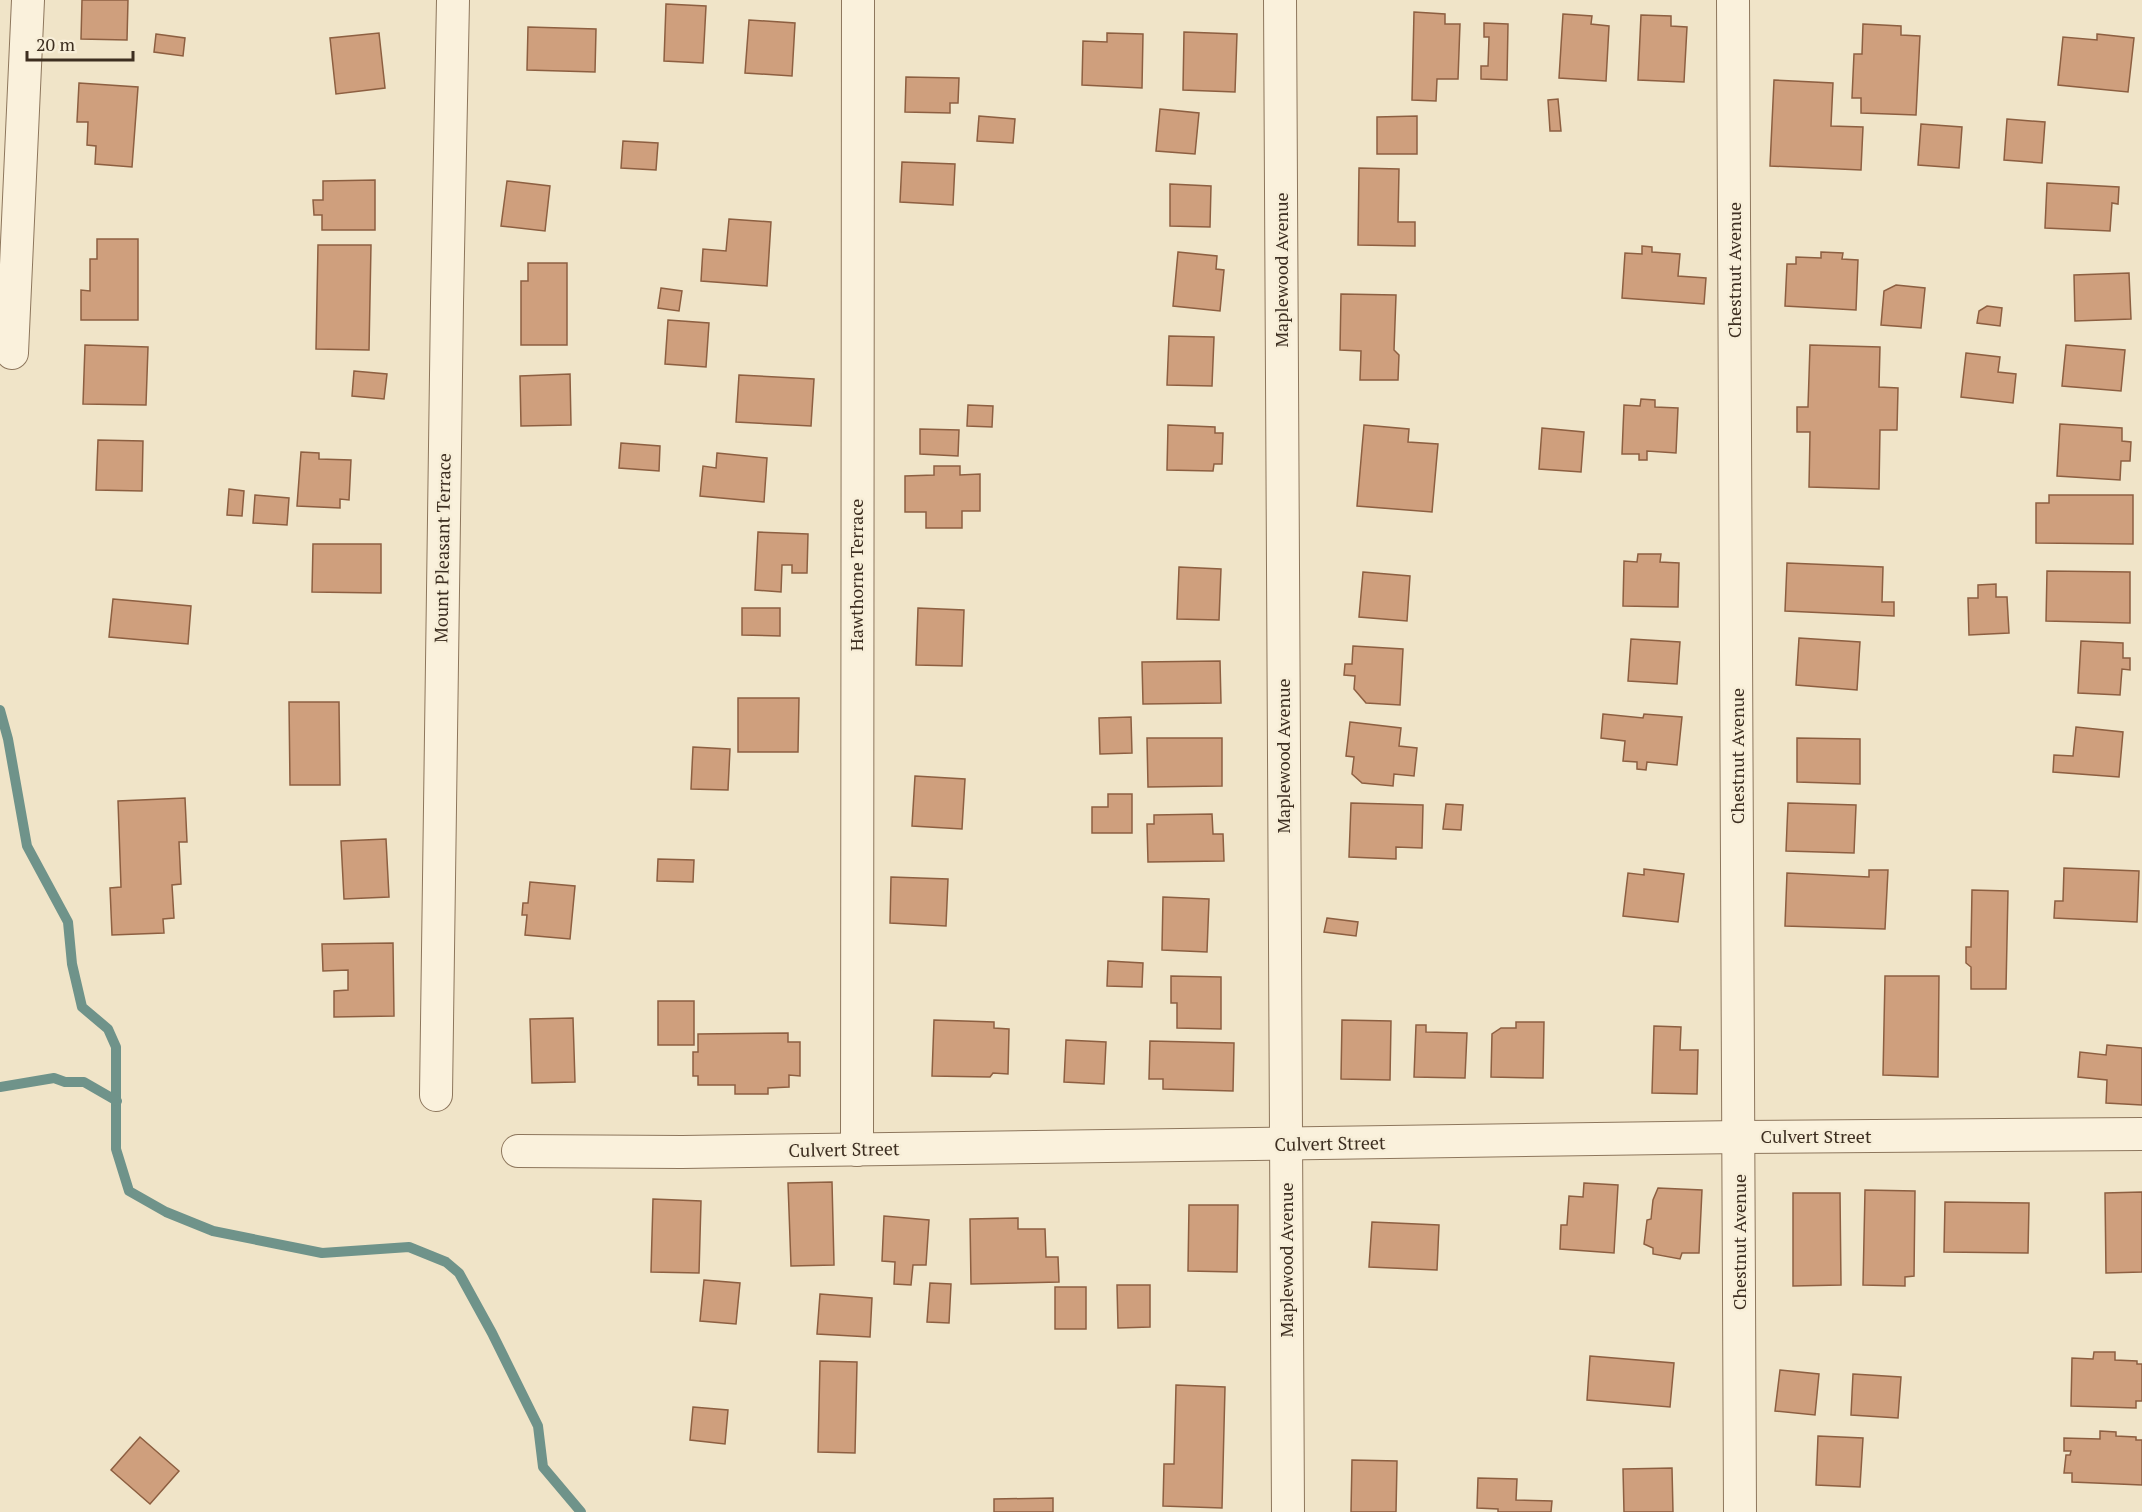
<svg xmlns="http://www.w3.org/2000/svg" width="2142" height="1512" font-family="'PT Serif',serif">
	<style>
		.lines { fill: none; stroke-linecap: round; stroke-linejoin: round }
		.stream { stroke: #6f938a; stroke-width: 10 }
		.building { fill: #cf9f7d; stroke: #8d5f41; stroke-width: 1.5 }
		.minor-casing { stroke: #8d765c; stroke-width: 34 }
		.minor { stroke: #faf1dc; stroke-width: 32 }
		.labels { text-anchor: middle; stroke-width: 5; stroke-linejoin: round; paint-order: stroke }
		.street-label { font-size: 18px; fill: #3d2e20; stroke: #f7eed8 }
	</style>
	<rect width="100%" height="100%" fill="#f0e4c8"/>
	<g class="lines">
		<g class="stream">
			<path d="M0,710L8,739L27,846L68,922L72,964L82,1007L108,1029L116,1047V1149L129,1191L166,1212L213,1231L322,1253L409,1247L446,1262L459,1273L492,1333L538,1426L543,1467L581,1512"/>
			<path d="M0,1087L54,1078L65,1082H84L117,1101"/>
		</g>
	</g>
	<g class="building">
		<path d="M82,0H128L127,40L81,39Z"/>
		<path d="M666,4L706,6L703,63L664,61Z"/>
		<path d="M1414,12L1445,14V24H1460L1458,79H1437L1436,101L1412,100Z"/>
		<path d="M1563,14L1592,16L1591,24L1609,26L1606,81L1559,78Z"/>
		<path d="M1641,15L1671,16V26L1687,27L1684,82L1638,80Z"/>
		<path d="M749,20L795,23L792,76L745,73Z"/>
		<path d="M1484,23L1508,24L1507,80L1481,79V66H1488L1489,37H1484Z"/>
		<path d="M1863,24L1901,26V35L1920,36L1916,115L1861,113V98H1852L1854,54H1862Z"/>
		<path d="M528,27L596,29L595,72L527,70Z"/>
		<path d="M1184,32L1237,34L1235,92L1183,90Z"/>
		<path d="M379,33L385,88L336,94L330,38Z"/>
		<path d="M1107,33L1143,34L1142,88L1082,85L1083,41L1107,42Z"/>
		<path d="M156,34L185,38L183,56L154,52Z"/>
		<path d="M2097,34L2134,38L2128,92L2058,85L2063,37L2097,40Z"/>
		<path d="M906,77L959,78L958,103H950V113L905,112Z"/>
		<path d="M1774,80L1833,83L1831,126L1863,127L1861,170L1770,166Z"/>
		<path d="M79,83L138,87L132,167L95,164L96,146L87,145L88,122H77Z"/>
		<path d="M1558,99L1561,131H1550L1548,100Z"/>
		<path d="M1160,109L1199,113L1195,154L1156,151Z"/>
		<path d="M979,116L1015,119L1013,143L977,141Z"/>
		<path d="M1417,116V154H1377V117Z"/>
		<path d="M2007,119L2045,122L2042,163L2004,160Z"/>
		<path d="M1921,124L1962,127L1959,168L1918,165Z"/>
		<path d="M623,141L658,143L656,170L621,168Z"/>
		<path d="M902,162L955,164L953,205L900,202Z"/>
		<path d="M1359,168L1399,169L1398,222H1415V246L1358,245Z"/>
		<path d="M375,180V230H322V215H314L313,200H323V181Z"/>
		<path d="M507,181L550,186L545,231L501,226Z"/>
		<path d="M2047,183L2119,187L2118,204L2112,203L2110,231L2045,228Z"/>
		<path d="M1170,184L1211,186L1210,227L1170,226Z"/>
		<path d="M729,219L771,222L767,286L701,281L703,249L726,251Z"/>
		<path d="M97,239H138V320H81V290L90,291V259H97Z"/>
		<path d="M318,245H371L369,350L316,349Z"/>
		<path d="M1642,246L1652,247V252L1680,254L1678,276L1706,278L1704,304L1622,298L1625,253L1642,254Z"/>
		<path d="M1178,252L1217,256L1216,269L1224,270L1220,311L1173,306Z"/>
		<path d="M1821,252L1843,253L1842,259L1858,260L1856,310L1785,306L1787,264H1796V257L1821,258Z"/>
		<path d="M528,263H567V345H521V281H528Z"/>
		<path d="M2129,273L2131,319L2075,321L2074,275Z"/>
		<path d="M1896,285L1925,288L1921,328L1881,325L1884,291Z"/>
		<path d="M661,288L682,291L679,311L658,308Z"/>
		<path d="M1341,294L1396,295L1394,350L1399,355L1398,380H1360L1361,351L1340,350Z"/>
		<path d="M1987,306L2002,308L2000,326L1977,323L1979,311Z"/>
		<path d="M668,320L709,323L706,367L665,364Z"/>
		<path d="M1169,336L1214,337L1212,386L1167,385Z"/>
		<path d="M85,345L148,347L146,405L83,404Z"/>
		<path d="M1810,345L1880,347L1879,387L1898,388L1897,430H1880L1879,489L1809,487L1810,432H1797V407H1808Z"/>
		<path d="M2066,345L2125,350L2121,391L2062,386Z"/>
		<path d="M1966,353L2000,357L1998,372L2016,374L2013,403L1961,397Z"/>
		<path d="M354,371L387,374L384,399L352,396Z"/>
		<path d="M570,374L571,425L521,426L520,376Z"/>
		<path d="M739,375L814,379L811,426L736,422Z"/>
		<path d="M1641,399L1655,400V407L1678,408L1676,453L1647,451V460H1639V454H1622L1624,405L1640,406Z"/>
		<path d="M968,405L993,406L992,427L967,426Z"/>
		<path d="M2060,424L2122,428V441L2131,442L2130,461H2121L2120,480L2057,476Z"/>
		<path d="M1168,425L1215,427V433H1223L1222,464H1214L1213,471L1167,470Z"/>
		<path d="M1364,425L1409,429L1408,442L1438,444L1432,512L1357,506Z"/>
		<path d="M1542,428L1584,432L1581,472L1539,469Z"/>
		<path d="M920,429L959,430L958,456L920,454Z"/>
		<path d="M98,440L143,441L142,491L96,490Z"/>
		<path d="M621,443L660,446L659,471L619,468Z"/>
		<path d="M301,452L319,453V459L351,460L349,500L340,499V508L297,506Z"/>
		<path d="M717,453L767,458L764,502L700,496L703,466L716,468Z"/>
		<path d="M934,466H960V475L980,474V511H962V528H926V512H905V476L934,475Z"/>
		<path d="M229,489L244,491L242,516L227,515Z"/>
		<path d="M255,495L289,498L287,525L253,523Z"/>
		<path d="M2049,495H2133V544L2036,543V503H2049Z"/>
		<path d="M758,532L808,534L807,573H792V565H782L781,592L755,590Z"/>
		<path d="M313,544H381V593L312,592Z"/>
		<path d="M1638,554H1661L1660,562L1679,563L1678,607L1623,606L1624,561L1637,562Z"/>
		<path d="M1787,563L1883,567L1882,602H1894V616L1785,611Z"/>
		<path d="M1179,567L1221,569L1219,620L1177,619Z"/>
		<path d="M2047,571L2130,572V623L2046,621Z"/>
		<path d="M1363,572L1410,576L1407,621L1359,617Z"/>
		<path d="M1996,584V597H2007L2009,633L1969,635L1968,598H1978V585Z"/>
		<path d="M113,599L191,606L188,644L109,637Z"/>
		<path d="M742,608H780V636L742,635Z"/>
		<path d="M918,608L964,610L962,666L916,665Z"/>
		<path d="M1799,638L1860,642L1857,690L1796,685Z"/>
		<path d="M1631,639L1680,642L1677,684L1628,681Z"/>
		<path d="M2081,641L2123,643V658H2130V670L2122,669L2120,695L2078,693Z"/>
		<path d="M1353,646L1403,649L1400,705L1366,703L1354,689L1355,676L1344,675L1345,664H1352Z"/>
		<path d="M1220,661L1221,703L1143,704L1142,662Z"/>
		<path d="M738,698H799L798,752H738Z"/>
		<path d="M289,702H339L340,785H290Z"/>
		<path d="M1603,714L1643,718L1644,714L1682,717L1677,765L1647,762L1646,770L1637,769V762L1623,761L1625,741L1601,738Z"/>
		<path d="M1131,717L1132,753L1100,754L1099,718Z"/>
		<path d="M1350,722L1401,728L1399,746L1417,748L1414,776L1394,774L1393,786L1362,783L1352,774L1354,757L1346,756Z"/>
		<path d="M2076,727L2123,732L2119,777L2053,772L2054,755L2073,756Z"/>
		<path d="M1147,738H1222V786L1148,787Z"/>
		<path d="M1797,738L1860,739V784L1797,782Z"/>
		<path d="M693,747L730,749L728,790L691,789Z"/>
		<path d="M915,776L965,779L962,829L912,826Z"/>
		<path d="M1108,794H1132V833H1092V807H1108Z"/>
		<path d="M185,798L187,842H179L181,884L172,885L174,918L163,919L164,933L112,935L110,888L121,887L118,801Z"/>
		<path d="M1351,803L1423,805L1422,848L1396,847V859L1349,857Z"/>
		<path d="M1788,803L1856,805L1854,853L1786,851Z"/>
		<path d="M1446,804L1463,805L1461,830L1443,829Z"/>
		<path d="M1212,814L1213,834H1223L1224,861L1148,862L1147,824H1154V815Z"/>
		<path d="M386,839L389,897L344,899L341,841Z"/>
		<path d="M658,859L694,860L693,882L657,881Z"/>
		<path d="M2064,868L2139,871L2137,922L2054,918L2055,901H2063Z"/>
		<path d="M1644,869L1684,874L1678,922L1623,916L1628,873L1644,875Z"/>
		<path d="M1869,870H1888L1885,929L1785,926L1787,873L1869,877Z"/>
		<path d="M891,877L948,879L946,926L890,923Z"/>
		<path d="M530,882L575,886L570,939L525,935L527,915H522L523,903H528Z"/>
		<path d="M1972,890L2008,891L2006,989H1971V967L1966,963V947H1971Z"/>
		<path d="M1163,897L1209,899L1207,952L1162,950Z"/>
		<path d="M1327,918L1358,922L1356,936L1324,932Z"/>
		<path d="M393,943L394,1016L334,1017V991L348,990V970L323,971L322,944Z"/>
		<path d="M1108,961L1143,963L1142,987L1107,986Z"/>
		<path d="M1171,976L1221,977V1029L1177,1028V1003H1171Z"/>
		<path d="M1885,976H1939L1938,1077L1883,1075Z"/>
		<rect x="658" y="1001" width="36" height="44"/>
		<path d="M573,1018L575,1082L532,1083L530,1019Z"/>
		<path d="M934,1020L994,1022V1028L1009,1029L1008,1074L993,1073L990,1077L932,1076Z"/>
		<path d="M1342,1020L1391,1021L1390,1080L1341,1079Z"/>
		<path d="M1516,1022H1544L1543,1078L1491,1077L1492,1034L1501,1028H1516Z"/>
		<path d="M1416,1025H1426V1032L1467,1033L1465,1078L1414,1077Z"/>
		<path d="M1654,1026L1681,1027L1680,1050H1698L1697,1094L1652,1093Z"/>
		<path d="M788,1033V1042H800V1076L789,1075V1087L768,1088V1094H735V1085H698V1076H693V1052H698V1034Z"/>
		<path d="M1066,1040L1106,1042L1104,1084L1064,1082Z"/>
		<path d="M1150,1041L1234,1043L1233,1091L1163,1089V1079H1149Z"/>
		<path d="M2107,1045L2142,1048V1105L2106,1103L2107,1080L2078,1077L2080,1052L2106,1055Z"/>
		<path d="M832,1182L834,1265L791,1266L788,1183Z"/>
		<path d="M1584,1183L1618,1185L1614,1253L1560,1249L1561,1225H1567L1569,1196L1583,1197Z"/>
		<path d="M1658,1188L1702,1190L1699,1253H1682L1680,1259L1653,1254V1248L1644,1244L1647,1220L1651,1219L1653,1200Z"/>
		<path d="M1865,1190L1915,1191L1914,1276L1905,1277V1286L1863,1285Z"/>
		<path d="M2142,1192V1272L2106,1273L2105,1193Z"/>
		<path d="M1793,1193H1840L1841,1285L1793,1286Z"/>
		<path d="M653,1199L701,1201L699,1273L651,1272Z"/>
		<path d="M1945,1202L2029,1203L2028,1253L1944,1252Z"/>
		<path d="M1189,1205H1238L1237,1272L1188,1271Z"/>
		<path d="M884,1216L929,1220L926,1265H913L911,1285L894,1284L895,1262L882,1261Z"/>
		<path d="M1018,1218V1229H1045L1046,1257H1058L1059,1282L971,1284L970,1219Z"/>
		<path d="M1372,1222L1439,1225L1437,1270L1369,1267Z"/>
		<path d="M704,1280L740,1283L736,1324L700,1321Z"/>
		<path d="M930,1283L951,1284L949,1323L927,1322Z"/>
		<path d="M1117,1285H1150V1327L1118,1328Z"/>
		<rect x="1055" y="1287" width="31" height="42"/>
		<path d="M820,1294L872,1298L870,1337L817,1334Z"/>
		<path d="M2094,1352H2115V1360L2137,1361V1364H2142V1401H2136V1408L2071,1406L2072,1358L2093,1359Z"/>
		<path d="M1590,1356L1674,1363L1670,1407L1587,1400Z"/>
		<path d="M820,1361L857,1362L855,1453L818,1452Z"/>
		<path d="M1780,1370L1819,1374L1815,1415L1775,1411Z"/>
		<path d="M1853,1374L1901,1377L1898,1418L1851,1415Z"/>
		<path d="M1176,1385L1225,1387L1222,1508L1163,1506L1164,1464H1174Z"/>
		<path d="M693,1407L728,1410L725,1444L690,1440Z"/>
		<path d="M2100,1431L2116,1432V1436L2136,1437V1440H2142V1485L2072,1482V1473H2064L2066,1455H2070L2071,1451H2064V1438L2100,1439Z"/>
		<path d="M1818,1436L1863,1438L1860,1487L1816,1485Z"/>
		<path d="M140,1437L179,1471L150,1504L111,1470Z"/>
		<path d="M1352,1460L1397,1461L1396,1512H1351Z"/>
		<path d="M1672,1468L1673,1512H1624L1623,1469Z"/>
		<path d="M1478,1478L1517,1479L1516,1500L1552,1501L1551,1512H1498V1509L1477,1508Z"/>
		<path d="M1053,1498V1512H994V1499Z"/>
	</g>
	<g class="lines">
		<g class="minor-casing">
			<g id="minor">
				<path d="M1280,0L1288,1512"/>
				<path d="M1733,0L1740,1512"/>
				<path d="M12,353L28,0"/>
				<path d="M436,1095L447,303L453,0"/>
				<path d="M857,1150L858,0"/>
				<path d="M518,1151L682,1152L1740,1137L2142,1134"/>
			</g>
		</g>
		<use href="#minor" class="minor"/>
	</g>
	<g class="labels">
		<g class="street-label">
			<text transform="translate(1282 270) rotate(-90)" y="6">Maplewood Avenue</text>
			<text transform="translate(1735 270) rotate(-90)" y="6">Chestnut Avenue</text>
			<text transform="translate(443 548) rotate(-89)" y="6">Mount Pleasant Terrace</text>
			<text transform="translate(857 575) rotate(-90)" y="6">Hawthorne Terrace</text>
			<text transform="translate(1284 756) rotate(-90)" y="6">Maplewood Avenue</text>
			<text transform="translate(1738 756) rotate(-90)" y="6">Chestnut Avenue</text>
			<text x="1816" y="1143">Culvert Street</text>
			<text transform="translate(1330 1144) rotate(-1)" y="6">Culvert Street</text>
			<text transform="translate(844 1150) rotate(-1)" y="6">Culvert Street</text>
			<text transform="translate(1740 1242) rotate(-90)" y="6">Chestnut Avenue</text>
			<text transform="translate(1287 1260) rotate(-90)" y="6">Maplewood Avenue</text>
		</g>
	</g>
	<path d="M27 51v9h106v-9" fill="none" stroke="#3d2e20" stroke-width="3"/>
	<text x="36" y="51" font-size="18" fill="#3d2e20" stroke="#f7eed8" stroke-width="4.5" paint-order="stroke">20 m</text>
</svg>
